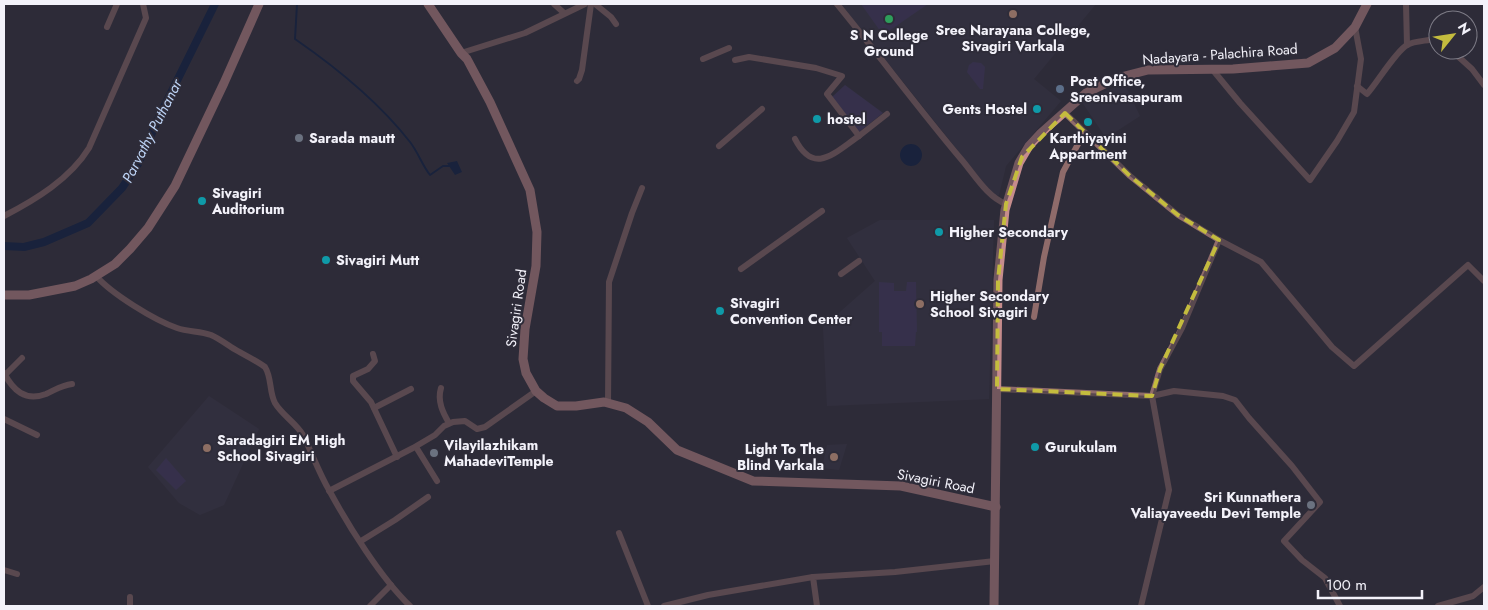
<svg xmlns="http://www.w3.org/2000/svg" width="1488" height="610" font-family="Jost,sans-serif">
	<style>
		.built { fill: #373446 }
		.green { fill: #403762 }
		.water { fill: #011840 }
		.lines { fill: none; stroke-linecap: round; stroke-linejoin: round }
		.stream { stroke: #011840; stroke-width: 2 }
		.canal { stroke: #011840; stroke-width: 8 }
		.minor { stroke: #8f6b6a; stroke-width: 6 }
		.secondary { stroke: #c68c8c; stroke-width: 9 }
		.marked { fill: none; stroke: #c4bc3e; stroke-width: 4; stroke-dasharray: 10 6; stroke-linejoin: round }
		.education-dot { fill: #8d6e63; stroke: #2e2c39; stroke-width: 2 }
		.leisure-dot { fill: #2e9e5b; stroke: #2e2c39; stroke-width: 2 }
		.service-dot { fill: #5c6f8a; stroke: #2e2c39; stroke-width: 2 }
		.culture-dot { fill: #0f9aa8; stroke: #2e2c39; stroke-width: 2 }
		.worship-dot { fill: #6b7280; stroke: #2e2c39; stroke-width: 2 }
		.labels { text-anchor: middle; stroke-width: 4; stroke-linejoin: round; paint-order: stroke }
		.poi-label { font-size: 14px; font-weight: bold; fill: #f3f2fa; stroke: #2e2c39; text-anchor: start }
		.street-label { font-size: 14px; fill: #f3f2fa; stroke: #2e2c39 }
		.water-label { font-size: 15px; font-style: italic; fill: #bdd3f5; stroke: #2e2c39 }
	</style>
	<rect width="100%" height="100%" fill="#2e2c39"/>
	<g class="built">
		<path d="M841,4H1096L1034,79L1061,101L1006,166L999,195L995,197Z"/>
		<path d="M1124,83L1140,116L1106,138L1082,102Z"/>
		<path d="M880,220H994L989,399L827,406L823,327L875,281L847,238Z"/>
		<path d="M209,396L259,429L224,505L200,515L179,503L148,467Z"/>
		<path d="M847,444L839,470L822,468L827,445Z"/>
	</g>
	<g class="green">
		<path d="M861,4H928L883,35Z"/>
		<path d="M973,62L981,63L985,67L983,89H980L967,72L969,65Z"/>
		<path d="M845,85L883,113L859,132L832,97Z"/>
		<path d="M879,282L894,283V291H906L907,282H916L917,332H916L915,346H882V332H879Z"/>
		<path d="M166,458L186,481L176,490L156,470Z"/>
	</g>
	<g class="water">
		<circle cx="911" cy="155" r="11"/>
		<path d="M457,161L462,172L455,175L447,163Z"/>
	</g>
	<g class="lines">
		<path class="stream" d="M297,4L295,39C337,68 378,101 410,142C418,152 422,165 430,175L443,166H451"/>
		<path class="canal" d="M4,246L24,247L44,242L88,223L122,188L138,164L160,115L215,4"/>
		<g class="minor">
			<path d="M554,4L564,13"/>
			<path d="M595,4L611,17L616,24"/>
			<path d="M837,4C879,55 918,108 961,159C974,174 987,197 1006,204"/>
			<path d="M1406,4L1407,45"/>
			<path d="M107,27L117,4"/>
			<path d="M1451,50L1472,69L1484,85"/>
			<path d="M461,53L525,33L585,4"/>
			<path d="M703,59L729,48"/>
			<path d="M735,60L749,57L816,68L842,76L827,94L859,136L887,114"/>
			<path d="M1212,69L1240,103L1310,180L1337,141L1354,112L1361,59L1355,27"/>
			<path d="M577,81L579,79L582,70L591,4"/>
			<path d="M1357,86L1367,94C1377,83 1396,51 1407,45C1414,41 1426,41 1434,39L1438,42"/>
			<path d="M1065,113L1130,176L1178,215L1219,240L1261,262L1332,347L1354,366L1468,265L1484,281"/>
			<path d="M795,139C814,176 834,153 859,136"/>
			<path d="M719,146L762,109"/>
			<path d="M4,216C35,200 70,179 89,148L146,18L143,4"/>
			<path d="M741,269L822,211"/>
			<path d="M841,274L859,261"/>
			<path d="M96,276C112,294 154,320 177,328C188,332 200,331 211,335C218,338 225,343 231,347C242,354 254,359 265,367C272,378 269,392 275,403C282,415 296,423 303,435C312,453 319,473 329,490C349,527 381,578 410,606"/>
			<path d="M1034,317L1044,257L1063,172L1084,133"/>
			<path d="M373,354L375,361L368,369L353,376V381L371,402L397,457"/>
			<path d="M4,373C13,390 25,402 46,394C55,390 62,385 72,384"/>
			<path d="M5,375L22,358"/>
			<path d="M441,388C437,401 443,413 449,423"/>
			<path d="M997,389L1152,396L1174,391L1223,396L1235,400L1249,418L1292,466L1320,502L1284,541L1302,560L1325,578L1340,606"/>
			<path d="M608,403L609,282L632,213L642,188"/>
			<path d="M374,408L411,389"/>
			<path d="M4,419L37,435"/>
			<path d="M416,447L437,481"/>
			<path d="M329,491L413,448L435,435L444,426L453,422L465,421L477,429L485,427L536,391"/>
			<path d="M619,533L648,606"/>
			<path d="M361,541L395,520L428,497"/>
			<path d="M4,570L17,574"/>
			<path d="M130,606V597"/>
			<path d="M370,606L391,585"/>
			<path d="M664,606L708,595L813,577"/>
			<path d="M817,606L813,577L895,572L995,561"/>
			<path d="M1141,606L1169,490L1152,396L1160,369L1182,328L1219,240"/>
			<path d="M1438,606L1473,596L1484,587"/>
		</g>
		<g class="secondary">
			<path d="M428,4L461,53L467,59L490,102L530,190L537,232L536,266L525,329L523,359L526,373L536,391L544,398L557,406H576L604,402L626,408L648,422L677,450L753,481L901,486L996,507"/>
			<path d="M4,295H29L75,286L91,279L115,264L130,249L148,228L175,186L224,83L259,4"/>
			<path d="M994,606L998,280L1005,210L1019,163L1029,146L1041,133L1086,93L1117,78L1148,70L1233,69L1308,63L1335,48L1355,27L1367,4"/>
		</g>
	</g>
	<path d="M0 0H1488V610H0ZM1065,113L1130,176L1178,215L1219,240L1160,369L1152,396L997,389L998,280L1006,204L1022,157Z" fill="#2e2c39" fill-opacity=".55" fill-rule="evenodd"/>
	<path class="marked" d="M1065,113L1130,176L1178,215L1219,240L1160,369L1152,396L997,389L998,280L1006,204L1022,157Z"/>
	<g class="education-dot">
		<circle cx="1013" cy="14" r="5"/>
		<circle cx="920" cy="304" r="5"/>
		<circle cx="207" cy="448" r="5"/>
		<circle cx="834" cy="457" r="5"/>
	</g>
	<circle class="leisure-dot" cx="889" cy="19" r="5"/>
	<circle class="service-dot" cx="1060" cy="89" r="5"/>
	<g class="culture-dot">
		<circle cx="1037" cy="109" r="5"/>
		<circle cx="817" cy="119" r="5"/>
		<circle cx="1088" cy="122" r="5"/>
		<circle cx="202" cy="201" r="5"/>
		<circle cx="939" cy="232" r="5"/>
		<circle cx="326" cy="260" r="5"/>
		<circle cx="720" cy="311" r="5"/>
		<circle cx="1035" cy="447" r="5"/>
	</g>
	<g class="worship-dot">
		<circle cx="299" cy="138" r="5"/>
		<circle cx="434" cy="453" r="5"/>
		<circle cx="1311" cy="505" r="5"/>
	</g>
	<g class="labels">
		<g class="poi-label">
			<text x="1013" y="35" text-anchor="middle">Sree Narayana College,<tspan x="1013" dy="16">Sivagiri Varkala</tspan></text>
			<text x="889" y="40" text-anchor="middle">S N College<tspan x="889" dy="16">Ground</tspan></text>
			<text x="1070" y="86">Post Office,<tspan x="1070" dy="16">Sreenivasapuram</tspan></text>
			<text x="1027" y="114" text-anchor="end">Gents Hostel</text>
			<text x="827" y="124">hostel</text>
			<text x="309" y="143">Sarada mautt</text>
			<text x="1088" y="143" text-anchor="middle">Karthiyayini<tspan x="1088" dy="16">Appartment</tspan></text>
			<text x="212" y="198">Sivagiri<tspan x="212" dy="16">Auditorium</tspan></text>
			<text x="949" y="237">Higher Secondary</text>
			<text x="336" y="265">Sivagiri Mutt</text>
			<text x="930" y="301">Higher Secondary<tspan x="930" dy="16">School Sivagiri</tspan></text>
			<text x="730" y="308">Sivagiri<tspan x="730" dy="16">Convention Center</tspan></text>
			<text x="217" y="445">Saradagiri EM High<tspan x="217" dy="16">School Sivagiri</tspan></text>
			<text x="444" y="450">Vilayilazhikam<tspan x="444" dy="16">MahadeviTemple</tspan></text>
			<text x="1045" y="452">Gurukulam</text>
			<text x="824" y="454" text-anchor="end">Light To The<tspan x="824" dy="16">Blind Varkala</tspan></text>
			<text x="1301" y="502" text-anchor="end">Sri Kunnathera<tspan x="1301" dy="16">Valiayaveedu Devi Temple</tspan></text>
		</g>
		<g class="street-label">
			<text transform="translate(1220 54) rotate(-4)" y="5">Nadayara - Palachira Road</text>
			<text transform="translate(516 308) rotate(-82)" y="5">Sivagiri Road</text>
			<text transform="translate(936 481) rotate(11)" y="5">Sivagiri Road</text>
		</g>
		<g class="water-label">
			<text transform="translate(152 131) rotate(-63)" y="5">Parvathy Puthanar</text>
		</g>
	</g>
	<rect width="1488" height="610" fill="none" stroke="#f3f2fa" stroke-width="10"/>
	<g transform="translate(1453 35) rotate(60)"><circle r="24" fill="#2e2c39" stroke="#7d7b86"/>
	<path d="M0-4L9 19L0 12L-9 19Z" fill="#c4bc3e"/>
	<text y="-8" font-size="14" font-weight="bold" text-anchor="middle" fill="#f3f2fa">N</text>
	</g>
	<path d="M1318 590v8h104v-8" fill="none" stroke="#f3f2fa" stroke-width="2.5"/>
	<text x="1326" y="590" font-size="15" fill="#f3f2fa" stroke="#2e2c39" stroke-width="4" paint-order="stroke">100 m</text>
</svg>
